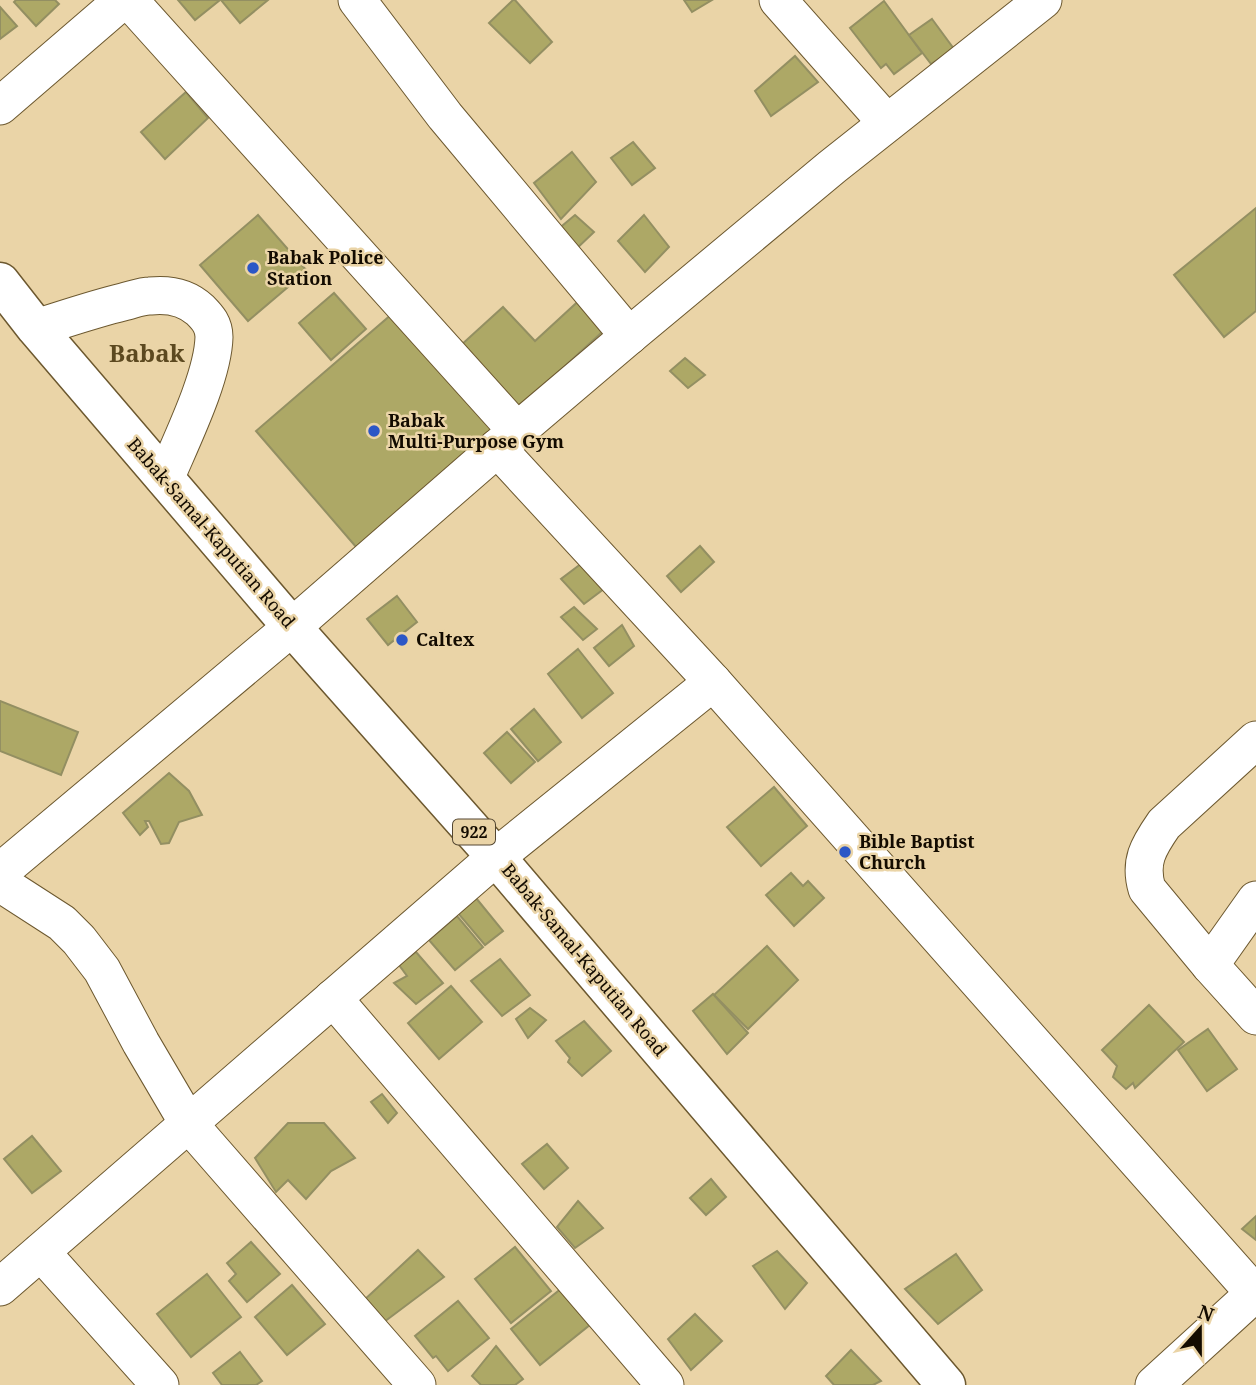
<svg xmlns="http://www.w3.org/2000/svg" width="1256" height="1385" font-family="'Noto Serif',serif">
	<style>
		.building { fill: #ada866; stroke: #938f62; stroke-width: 2 }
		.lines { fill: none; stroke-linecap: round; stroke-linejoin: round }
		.minor-casing { stroke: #6c582f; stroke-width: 39 }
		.major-casing { stroke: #6c582f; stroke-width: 41 }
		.minor { stroke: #fff; stroke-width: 37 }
		.major { stroke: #fff; stroke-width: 38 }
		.poi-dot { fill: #2c57c6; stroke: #ead4a7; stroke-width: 2.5 }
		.labels { text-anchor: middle; stroke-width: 5; stroke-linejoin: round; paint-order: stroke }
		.shield { fill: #ead4a7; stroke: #544732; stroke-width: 2 }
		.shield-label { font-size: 16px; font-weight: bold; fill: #130b00 }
		.poi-label { font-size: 18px; font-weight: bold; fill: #130b00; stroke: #ead4a7; text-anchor: start }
		.street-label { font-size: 18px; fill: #130b00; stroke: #ead4a7 }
		.district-label { font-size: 24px; font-weight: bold; fill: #5c4920; stroke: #ead4a7 }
	</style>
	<rect width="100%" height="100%" fill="#ead4a7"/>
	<g class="building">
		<path d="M16,0H55L59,4L36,26L14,2Z"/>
		<path d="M178,0H220L195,20Z"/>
		<path d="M221,0H268L240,23Z"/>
		<path d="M513,0H515L552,42L530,63L489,23Z"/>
		<path d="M684,0H712L692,12Z"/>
		<path d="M884,1L922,53L894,74L886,64L881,68L850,28Z"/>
		<path d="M0,7L17,26L0,39Z"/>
		<path d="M932,19L954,49L931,64L909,35Z"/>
		<path d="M795,56L818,82L771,116L755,91Z"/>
		<path d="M186,92L208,118L165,159L141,132Z"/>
		<path d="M633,142L655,168L632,185L611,158Z"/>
		<path d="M572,152L596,182L561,219L534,183Z"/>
		<path d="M1256,208V311L1224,337L1174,275Z"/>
		<path d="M258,215L307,271L248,321L200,265Z"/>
		<path d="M575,215L594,232L573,252L556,231Z"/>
		<path d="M644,215L669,247L645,272L618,241Z"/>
		<path d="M334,293L366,329L331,360L299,323Z"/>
		<path d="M585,295L611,324L518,409L460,346L503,307L535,341Z"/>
		<path d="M392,314L493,431L357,548L256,431Z"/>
		<path d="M685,358L705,375L688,388L670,371Z"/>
		<path d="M700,546L714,562L681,592L667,576Z"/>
		<path d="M582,563L605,588L584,604L561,579Z"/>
		<path d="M397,596L417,622L388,645L367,619Z"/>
		<path d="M574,607L597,629L583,640L561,617Z"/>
		<path d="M622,625L634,646L609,666L594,648Z"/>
		<path d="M578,649L613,693L582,718L548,674Z"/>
		<path d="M0,701L78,732L61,775L0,751Z"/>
		<path d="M534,709L561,742L538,761L511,729Z"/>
		<path d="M507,732L535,762L511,783L484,753Z"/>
		<path d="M169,773L189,791L202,815L179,822L169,843L161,844L149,821H145L148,827L140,835L123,813Z"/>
		<path d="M774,787L807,826L761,866L727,827Z"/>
		<path d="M791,873L803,886L808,881L824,898L794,926L766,895Z"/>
		<path d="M476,898L503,931L485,945L457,912Z"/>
		<path d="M457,916L483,947L455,970L429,940Z"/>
		<path d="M767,946L798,980L748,1029L714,995Z"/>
		<path d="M416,952L443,983L416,1004L394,983L407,976L399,965Z"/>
		<path d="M500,959L530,995L502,1016L471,981Z"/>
		<path d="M451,986L482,1022L439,1059L408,1023Z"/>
		<path d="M713,994L748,1033L727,1054L693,1011Z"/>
		<path d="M1149,1005L1184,1042L1135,1088L1133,1083L1126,1089L1113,1077L1117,1066L1102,1050Z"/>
		<path d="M530,1008L546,1020L528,1038L516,1019Z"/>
		<path d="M584,1021L611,1051L582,1076L568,1062L570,1058L556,1041Z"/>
		<path d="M1208,1029L1237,1069L1207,1091L1178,1050Z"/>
		<path d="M382,1094L397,1113L388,1123L371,1102Z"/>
		<path d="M288,1123H324L355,1158L331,1171L306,1199L288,1180L276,1192L255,1158Z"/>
		<path d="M32,1136L61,1171L32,1193L4,1159Z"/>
		<path d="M547,1144L568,1168L544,1189L522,1164Z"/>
		<path d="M711,1179L726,1197L706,1215L690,1198Z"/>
		<path d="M578,1201L603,1228L575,1248L557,1227Z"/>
		<path d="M1256,1216V1240L1242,1229Z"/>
		<path d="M251,1242L280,1274L247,1302L229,1281L236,1274L227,1263Z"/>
		<path d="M515,1247L551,1291L511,1323L475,1279Z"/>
		<path d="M418,1250L444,1277L384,1322L362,1302Z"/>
		<path d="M777,1251L807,1283L785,1309L753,1266Z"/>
		<path d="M956,1254L982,1290L938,1324L905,1289Z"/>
		<path d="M207,1274L241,1317L191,1357L157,1314Z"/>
		<path d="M292,1285L325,1324L287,1355L255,1317Z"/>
		<path d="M562,1288L591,1324L540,1365L511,1329Z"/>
		<path d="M458,1301L489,1338L448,1371L436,1356L433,1358L415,1336Z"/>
		<path d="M695,1314L722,1341L691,1370L668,1339Z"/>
		<path d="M496,1346L523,1379L515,1385H481L472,1376Z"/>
		<path d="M851,1350L881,1381L873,1385H834L826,1376Z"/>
		<path d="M240,1352L262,1381L256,1385H222L213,1373Z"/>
	</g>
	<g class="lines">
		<g class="minor-casing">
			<g id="minor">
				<path d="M129,0L517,431"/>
				<path d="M357,0L445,116L629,336"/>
				<path d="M778,0L887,123"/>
				<path d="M0,106L123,0"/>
				<path d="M36,328C65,319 94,309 123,302C132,300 141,296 150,296C168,294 186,297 200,310C208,318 214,325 214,337C213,377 181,441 165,479"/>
				<path d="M497,448L713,682L1256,1295"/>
				<path d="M1256,740L1164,824C1148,847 1139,862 1147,889L1210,965L1256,1016"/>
				<path d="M0,872L292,627L517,431L629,336L832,167L1043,0"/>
				<path d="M0,883L62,923L79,940L102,970L141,1043L188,1123L417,1385"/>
				<path d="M1210,965L1256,900"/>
				<path d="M333,998L665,1385"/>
				<path d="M41,1252L160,1385"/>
				<path d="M0,1287L496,857L713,682"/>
				<path d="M1154,1385L1256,1292"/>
			</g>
		</g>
		<g class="major-casing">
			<path id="major" d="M0,282L36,328L292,627L496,857L946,1385"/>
		</g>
		<use href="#minor" class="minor"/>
		<use href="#major" class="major"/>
	</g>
	<g class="poi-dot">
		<circle cx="253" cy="268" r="7"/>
		<circle cx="374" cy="431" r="7"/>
		<circle cx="402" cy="640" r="7"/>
		<circle cx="845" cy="852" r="7"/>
	</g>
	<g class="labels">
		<rect class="shield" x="453" y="819.5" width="42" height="25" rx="5"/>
		<g class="shield-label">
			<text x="474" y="838">922</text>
		</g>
		<g class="poi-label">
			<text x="267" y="264">Babak Police<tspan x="267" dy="21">Station</tspan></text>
			<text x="388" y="427">Babak<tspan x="388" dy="21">Multi-Purpose Gym</tspan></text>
			<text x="416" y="646">Caltex</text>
			<text x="859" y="848">Bible Baptist<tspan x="859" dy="21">Church</tspan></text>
		</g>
		<g class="street-label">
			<text transform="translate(211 533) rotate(49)" y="6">Babak-Samal-Kaputian Road</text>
			<text transform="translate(584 960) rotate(50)" y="6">Babak-Samal-Kaputian Road</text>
		</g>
		<g class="district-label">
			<text x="147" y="362">Babak</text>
		</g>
	</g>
	<g transform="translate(1200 1329) rotate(21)" stroke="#ead4a7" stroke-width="5" paint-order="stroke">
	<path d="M0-5L12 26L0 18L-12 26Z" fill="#130b00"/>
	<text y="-10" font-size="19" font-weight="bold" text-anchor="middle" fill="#130b00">N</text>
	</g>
</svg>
